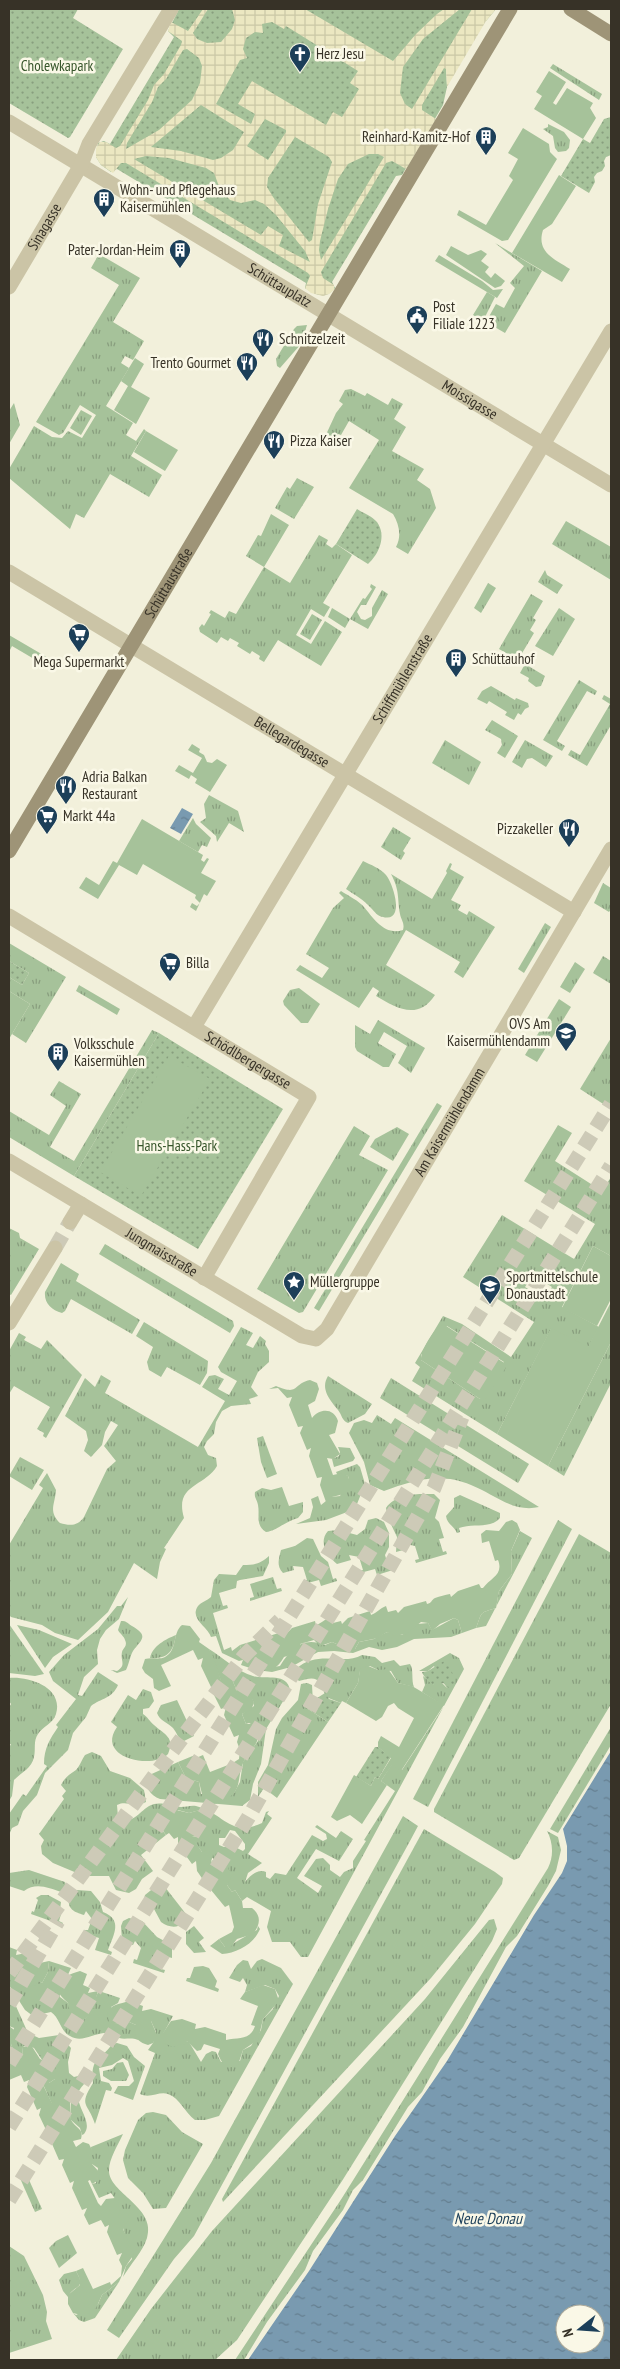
<svg xmlns="http://www.w3.org/2000/svg" width="620" height="2369" font-family="'PT Sans Narrow',sans-serif">
	<style>
		.grass { fill: url(#grass-tufts); fill-rule: evenodd }
		.park { fill: url(#park-dots) }
		.garden { fill: #a6c29a }
		.plaza { fill: url(#plaza-grid); fill-rule: evenodd }
		.water { fill: url(#water-ripples); fill-rule: evenodd }
		.lines { fill: none; stroke-linecap: round; stroke-linejoin: round }
		.street-tunnel { stroke: #cdcab7; stroke-width: 15; stroke-dasharray: 15 8; stroke-linecap: butt }
		.highway-tunnel { stroke: #cdcab7; stroke-width: 15; stroke-dasharray: 15 8; stroke-linecap: butt }
		.street { stroke: #cbc4a6; stroke-width: 15 }
		.secondary { stroke: #9e9477; stroke-width: 15 }
		.labels { text-anchor: middle; stroke-width: 5; stroke-linejoin: round; paint-order: stroke }
		.poi-label { font-size: 15px; fill: #373227; stroke: #faf8e7; text-anchor: start }
		.park-label { font-size: 15px; fill: #36552a; stroke: #faf8e7 }
		.street-label { font-size: 15px; fill: #373227; stroke: #faf8e7 }
		.water-label { font-size: 16px; font-style: italic; fill: #1c3f59; stroke: #faf8e7 }
	</style>
	<defs>
		<pattern id="grass-tufts" width="24" height="20" patternUnits="userSpaceOnUse" patternTransform="scale(1.25)"><rect width="24" height="20" fill="#a6c29a"/><path d="M3 7l-1-3M5 7V3M7 7l1-3M15 17l-1-3M17 17v-4M19 17l1-3" fill="none" stroke="#889e7e"/></pattern>
		<pattern id="park-dots" width="8" height="8" patternUnits="userSpaceOnUse" patternTransform="scale(1.25)"><rect width="8" height="8" fill="#a6c29a"/><path d="M2 2h.1M6 6h.1" fill="none" stroke="#889e7e" stroke-width="1.8" stroke-linecap="round"/></pattern>
		<pattern id="plaza-grid" width="8" height="8" patternUnits="userSpaceOnUse" patternTransform="scale(1.25)"><rect width="8" height="8" fill="#ebe7c1"/><path d="M0 4h8M4 0v8" fill="none" stroke="#cac7a6"/></pattern>
		<pattern id="water-ripples" width="26" height="14" patternUnits="userSpaceOnUse" patternTransform="scale(1.25)"><rect width="26" height="14" fill="#799ab0"/><path d="M2 4q2-2 4 0t4 0M15 11q2-2 4 0t4 0" fill="none" stroke="#647e8f"/></pattern>
	</defs>
	<rect width="100%" height="100%" fill="#f2f0db"/>
	<g class="grass">
		<path d="M553,64L602,94L599,100L550,68Z"/>
		<path d="M548,124L564,132L570,140L569,148L566,151L558,152L555,148L553,136L543,129L548,127Z"/>
		<path d="M495,243L542,271L505,333L486,322L496,304L504,308L515,288L510,283L524,266Z"/>
		<path d="M99,254L140,278L113,322L144,341L133,360L125,356L121,363L129,368L106,406L133,423L126,435L136,441L144,429L146,431L131,456L162,475L149,497L110,474L84,518L76,514L70,529L9,478V469L34,426L52,437L62,438L68,431L82,438L96,415L80,405L63,433L59,435L36,422L119,285L91,268Z"/>
		<path d="M487,292L495,297L483,321L473,315Z"/>
		<path d="M307,325L301,344L280,368L277,366L276,359L294,329L297,326Z"/>
		<path d="M351,389L365,396L367,393L388,405L392,398L403,404L394,419L406,427L392,451L424,469L417,480L430,489L436,508L408,554L396,547C402,536 399,524 393,514L349,488L379,440L349,421L341,435L338,434L333,442L328,444L323,441L336,413L343,404L339,401L345,390Z"/>
		<path d="M14,403L20,425L9,444V411Z"/>
		<path d="M81,410L92,416L81,435L70,428Z"/>
		<path d="M297,478L314,487L294,519L275,508L287,487L290,489Z"/>
		<path d="M271,514L289,525L264,567L290,583L319,535L328,540L326,544L332,548L336,544L352,555L323,603L330,607L324,617L311,609L296,635L311,644L325,621L342,632L321,666L278,640L264,662L259,659L260,656L252,651L250,654L237,646L239,643L230,638L228,641L221,637L217,643L200,632L199,628L202,624L204,626L211,614L209,613L211,610L225,618L229,611L236,614L264,567L246,556L258,535L261,536Z"/>
		<path d="M566,521L611,547V580L552,544Z"/>
		<path d="M545,570L547,575L563,585L557,594L538,582Z"/>
		<path d="M488,583L496,588L481,613L474,608Z"/>
		<path d="M371,584L376,587L366,605H361L357,612L361,619L365,620L372,616V608L382,590L388,594L368,629L350,619L345,628L328,617L332,608L350,619L363,598L365,599L372,589L370,587Z"/>
		<path d="M531,594L543,601L533,618L536,620L530,630L534,633L518,660L499,649Z"/>
		<path d="M559,608L575,619L553,656L535,646Z"/>
		<path d="M312,614L322,620L310,640L300,634Z"/>
		<path d="M525,664L545,676L541,686L536,687L528,681L529,678L520,673Z"/>
		<path d="M579,680L597,691L595,695L587,691L557,741L565,746L562,751L543,740Z"/>
		<path d="M491,686L515,700L516,698L528,703L529,707L525,709L521,715L518,713L514,720L505,715L507,712L489,701L487,704L477,699L482,691Z"/>
		<path d="M604,695L611,699V725L587,766L568,755L571,750L580,755L610,704L602,699Z"/>
		<path d="M492,720L518,736L505,758L497,753L502,745L501,739L485,730Z"/>
		<path d="M445,740L481,762L469,785L432,763Z"/>
		<path d="M525,740L553,756L546,767L532,758L527,759L522,768L512,762Z"/>
		<path d="M209,795L238,811L244,832L229,823L217,842L216,836L200,822L206,818L204,804Z"/>
		<path d="M193,818L196,824L211,838L207,847L202,845L198,852L179,841Z"/>
		<path d="M393,827L411,838L403,851L405,853L401,860L381,847Z"/>
		<path d="M363,861C371,865 380,868 386,875C393,883 406,923 383,917C377,916 375,912 371,908C364,900 355,895 346,889Z"/>
		<path d="M450,863L452,864L450,869L464,877L451,900L461,905L458,910L467,915L469,911L495,927L463,978L454,972L460,962L406,930L386,965L435,995C418,1021 396,1008 376,996L379,991L373,987L359,1008L296,970L300,965L322,978L329,968L306,954L333,908L344,898L339,893L341,891C349,896 359,901 364,907C374,919 385,936 403,930C405,923 401,920 400,914C397,897 400,891 391,874L432,899L447,873L446,871Z"/>
		<path d="M603,883L611,888V909L609,912L594,903Z"/>
		<path d="M545,923L551,927L524,973L518,969Z"/>
		<path d="M9,943L66,977L26,1043L12,1034L30,1004L9,991V977L22,985L29,973L9,961Z"/>
		<path d="M603,956L611,961V984L593,973Z"/>
		<path d="M575,962L585,969L570,993L560,987Z"/>
		<path d="M79,985L120,1009L117,1015L76,991Z"/>
		<path d="M299,988L320,1004L308,1023H301L284,1005L283,1001L290,990Z"/>
		<path d="M559,999L571,1007L537,1062L525,1055Z"/>
		<path d="M378,1020L425,1048L411,1073L398,1063L407,1046L384,1032L378,1043L396,1054L389,1067H383L357,1051L355,1047V1025L370,1034Z"/>
		<path d="M152,1030L159,1033L74,1176L9,1137V1111L49,1135L66,1106L50,1095L59,1081L81,1094L50,1147L74,1161Z"/>
		<path d="M611,1038V1109L580,1089Z"/>
		<path d="M437,1103L442,1106L319,1311L314,1308Z"/>
		<path d="M558,1125L572,1133L555,1161L602,1191L611,1177V1256L593,1246L562,1307L599,1327L588,1348L551,1329L497,1434L412,1381L420,1367L415,1363L443,1316L462,1324L511,1357L534,1322L463,1277L502,1215L574,1259L595,1224L524,1181ZM533,1275L552,1287L544,1299L525,1287ZM447,1326L504,1362L480,1399L421,1360V1355Z"/>
		<path d="M354,1126L370,1136L359,1155L388,1170L303,1312L299,1313L257,1289Z"/>
		<path d="M397,1127L409,1134L393,1161L370,1147L375,1139Z"/>
		<path d="M9,1228L19,1233L20,1238L39,1249L11,1295L9,1294Z"/>
		<path d="M105,1244L233,1321L234,1326L230,1333L99,1254Z"/>
		<path d="M61,1263L79,1274L76,1281L140,1320L132,1334L71,1299L65,1311L62,1313C51,1310 44,1303 45,1292Z"/>
		<path d="M144,1322L208,1361L207,1373L200,1385L167,1367L161,1377L149,1370L147,1362L153,1347L136,1336Z"/>
		<path d="M241,1327L253,1333L246,1345L253,1348L260,1336L266,1341L265,1344L269,1351V1362L258,1372L251,1387L258,1396L249,1399L251,1404L231,1406L222,1411L216,1422L214,1434L207,1441L204,1447L208,1455L216,1458L217,1466C205,1487 174,1484 184,1518L164,1548L166,1549L160,1562L157,1579L134,1563L108,1612L78,1640L55,1633L42,1625L11,1617L9,1615V1545L43,1488L39,1485L47,1473L56,1490C55,1505 48,1511 60,1523C70,1526 78,1526 84,1517L107,1469L116,1461L104,1446L118,1425L111,1421L105,1432L102,1445L91,1457L84,1451L88,1440L86,1431L65,1416L85,1378L95,1387L101,1375L111,1381L105,1393L198,1447L225,1401L202,1387L209,1376L215,1375L224,1379L218,1389L229,1395L237,1381L221,1372L218,1367Z"/>
		<path d="M19,1333L26,1337L24,1340L41,1349L47,1340L82,1375L46,1438L43,1436L44,1433L37,1429L50,1407L14,1386L9,1394V1351Z"/>
		<path d="M611,1342V1383L564,1476L548,1466Z"/>
		<path d="M328,1376L372,1404L365,1414L348,1423C342,1421 342,1415 338,1410C330,1400 320,1389 328,1376Z"/>
		<path d="M391,1378L529,1464L518,1483L380,1398Z"/>
		<path d="M377,1415L391,1424L395,1418L539,1507C513,1513 494,1494 471,1485C440,1472 414,1480 384,1491L370,1485L364,1462L349,1433L354,1423L364,1420L372,1423Z"/>
		<path d="M263,1436L277,1474L267,1478L261,1462L257,1438Z"/>
		<path d="M338,1447L350,1448L355,1458L353,1461L334,1467L332,1459L339,1456L340,1452Z"/>
		<path d="M20,1457L44,1470L32,1490L9,1476Z"/>
		<path d="M357,1464L360,1467L365,1484L355,1509L326,1520L296,1524L310,1518L313,1507L311,1499L318,1496L321,1505L331,1497L340,1496L349,1479L348,1476L337,1474L336,1472Z"/>
		<path d="M282,1487L289,1506L303,1502V1512L298,1518C286,1521 276,1531 266,1532C255,1525 260,1515 258,1505C257,1499 254,1498 255,1492L262,1488L271,1490Z"/>
		<path d="M425,1494H434L440,1500L435,1518L439,1522L444,1538L439,1539L443,1552L446,1551L447,1554L416,1563L415,1560L419,1559L415,1546L406,1544L407,1549L396,1552L397,1537L388,1518L386,1508C394,1496 411,1494 425,1494Z"/>
		<path d="M460,1495L500,1513V1518C491,1529 473,1523 459,1528L460,1532L457,1533C454,1526 447,1524 446,1516L454,1507V1498Z"/>
		<path d="M376,1518L384,1522L389,1533V1547L385,1555L389,1568L392,1567L393,1570L377,1575L375,1569L360,1573L359,1571L363,1570L359,1557L349,1555L351,1560L337,1564C327,1556 318,1542 328,1531L338,1530L357,1535L365,1529L368,1520Z"/>
		<path d="M558,1520L572,1529L428,1807L413,1799Z"/>
		<path d="M520,1531L532,1538L486,1626L476,1628C482,1613 478,1613 496,1608L499,1591L512,1574L511,1551Z"/>
		<path d="M579,1534L611,1553V1704L519,1858L514,1860L434,1812V1809Z"/>
		<path d="M307,1538L313,1539L321,1556L328,1562L333,1579L336,1578L337,1581L321,1586L319,1580L304,1584L303,1582L307,1580L303,1567L293,1566L294,1570L283,1573C276,1566 279,1558 281,1550L295,1546Z"/>
		<path d="M269,1556V1563L263,1576L240,1580L237,1581L236,1588L219,1593L223,1606L227,1605L228,1608L213,1613L224,1650L231,1647L232,1651L240,1645L244,1659L250,1657H256L260,1663L261,1669L280,1666C291,1648 303,1636 325,1645L332,1642L348,1649H355L359,1642L374,1639L387,1632L402,1635L417,1624L428,1623L432,1630L454,1618L458,1620L462,1633L451,1637L414,1639L397,1647L382,1650L369,1647L353,1653L334,1651L318,1652L291,1667L272,1672L256,1670L241,1665L243,1660L239,1661L222,1653L216,1636L211,1637C208,1627 189,1619 198,1606C201,1602 207,1601 211,1597L214,1580L219,1574L236,1575L243,1565C254,1565 260,1564 269,1556Z"/>
		<path d="M273,1577L277,1589L281,1588L282,1591L250,1601V1598L254,1597L250,1584Z"/>
		<path d="M128,1597L119,1619L106,1630L100,1639L97,1650L98,1664L84,1677L78,1695L82,1696L98,1672L118,1685C112,1699 101,1698 91,1706L86,1717L73,1733L68,1750L45,1773L37,1795L23,1811L18,1825L12,1828L9,1835V1814L23,1794L26,1796L47,1766L44,1764C44,1748 50,1739 58,1727L56,1725L76,1699L53,1681L49,1672L64,1655L98,1629L117,1606H121Z"/>
		<path d="M121,1621C127,1621 127,1623 132,1626C149,1636 142,1639 133,1651C130,1656 129,1664 126,1670L117,1673L111,1670L117,1671C127,1665 120,1661 122,1652C123,1648 128,1646 125,1640C124,1636 120,1634 118,1630Z"/>
		<path d="M9,1624L44,1674L35,1676L9,1673Z"/>
		<path d="M17,1625L39,1630L72,1644L53,1657L45,1668Z"/>
		<path d="M176,1635C173,1652 168,1659 150,1658C152,1646 166,1639 176,1635Z"/>
		<path d="M209,1649C222,1657 238,1672 253,1676C266,1680 287,1672 290,1690L266,1729L261,1764L253,1784L250,1800L242,1806L160,1799C150,1795 145,1787 145,1777L178,1762L188,1782L193,1780L199,1782L201,1794L234,1793L240,1782L243,1762L258,1741L255,1726L249,1723L246,1724L242,1714L254,1706C254,1697 246,1691 237,1691L231,1677L221,1681Z"/>
		<path d="M450,1653L459,1658L464,1669L308,1957H301L290,1942H272L267,1927L271,1911L247,1897L242,1901L235,1890L232,1892L227,1885L228,1868L220,1864L213,1865L211,1862L214,1859L202,1852L191,1837L200,1836V1810L189,1813L178,1810L162,1830L166,1835L141,1855L153,1871L142,1879L136,1889L129,1893L116,1890L109,1876H84L53,1863L42,1854L41,1846L44,1840L39,1834L64,1799L62,1796L66,1791L61,1785C65,1777 69,1775 76,1770C80,1766 82,1759 85,1755L92,1752L101,1756L110,1771L130,1778L144,1790L146,1802C133,1808 127,1800 117,1805L118,1817L125,1821C137,1820 143,1807 154,1804C162,1802 173,1806 181,1807C186,1807 191,1805 196,1806C224,1813 230,1838 262,1823L266,1812L269,1811L267,1814L272,1818L248,1854L262,1863L248,1873L245,1882C250,1876 258,1868 266,1872V1877L270,1879L275,1873L286,1875L312,1835L323,1841L327,1839L326,1834L315,1827L317,1825L336,1838L341,1831L353,1839L339,1861L316,1849L297,1878L318,1893L322,1886L304,1876L316,1859L323,1858L330,1865V1870L340,1877L344,1872L353,1868V1861L366,1841L364,1840L395,1791L381,1781L392,1764L402,1770L444,1706L422,1692L425,1685L423,1676L434,1685L442,1683L447,1688L434,1666L428,1671H419ZM230,1830L235,1831L245,1844V1849L243,1851L233,1846L224,1847L219,1845V1838H225Z"/>
		<path d="M362,1655L375,1657L382,1663L394,1660L400,1666L410,1664C414,1669 411,1680 414,1687L398,1683L391,1671L378,1670L370,1666L360,1671L358,1683L346,1703L342,1701L341,1703L326,1697C319,1679 318,1675 299,1681L294,1676L296,1669C318,1649 343,1666 362,1655Z"/>
		<path d="M9,1678C28,1676 64,1687 56,1714C53,1724 43,1726 38,1734C33,1741 36,1749 34,1757C32,1768 22,1772 14,1780L12,1796L9,1801V1748L11,1744H9V1708L11,1704L9,1701Z"/>
		<path d="M307,1683L312,1685L313,1703L308,1709L328,1722L277,1798L264,1788L258,1797V1782L268,1765L276,1729L282,1718L298,1700L301,1684Z"/>
		<path d="M143,1689L151,1692L154,1701L149,1708L143,1709V1714C148,1717 149,1721 154,1725C165,1735 175,1737 168,1754C153,1770 95,1758 117,1727L111,1722L128,1695L136,1700Z"/>
		<path d="M177,1700L194,1736L184,1741C178,1739 177,1733 173,1728C167,1722 160,1721 157,1713L161,1705Z"/>
		<path d="M611,1727V1745L558,1833L550,1829Z"/>
		<path d="M403,1816L418,1826L410,1841L194,2236L174,2259L119,2338L107,2330L211,2163Z"/>
		<path d="M424,1829L495,1872L503,1878L502,1884L475,1924L431,1978L223,2202L222,2199Z"/>
		<path d="M547,1831L558,1837L561,1850L556,1871L548,1886L517,1936L506,1947L463,2027L440,2059L422,2092L408,2107L363,2180L353,2190L343,2210L313,2251L305,2270L267,2322L244,2360H235L342,2198L548,1868C554,1856 553,1842 547,1831Z"/>
		<path d="M29,1870L65,1882L67,1888L61,1892C49,1888 36,1882 24,1891L9,1886V1873Z"/>
		<path d="M161,1882L186,1914L183,1918L184,1923C176,1929 168,1927 161,1922L154,1909L144,1900L145,1895Z"/>
		<path d="M77,1890L91,1891L100,1902L103,1912C123,1920 114,1934 108,1950L112,1952L111,1955L95,1950L99,1938L84,1933L85,1930H88L92,1919L86,1911L84,1915C74,1912 67,1909 69,1897Z"/>
		<path d="M41,1895H48L61,1902L60,1910L62,1911L59,1921L63,1923L62,1925L31,1914L32,1911L34,1912L38,1900L36,1898Z"/>
		<path d="M129,1918L142,1921L157,1937L170,1944L172,1948V1958L165,1956L161,1969L165,1970L164,1973L133,1963L134,1959L137,1960L141,1948L135,1941L133,1945L122,1941L121,1926L123,1921Z"/>
		<path d="M494,1919L497,1929L492,1941L342,2181L237,2340L215,2360H116L151,2309L212,2231L425,1999L489,1920Z"/>
		<path d="M194,1926L204,1938L199,1942L206,1952L194,1953L186,1944V1932Z"/>
		<path d="M258,1926L260,1929C254,1944 237,1953 222,1954L210,1946L219,1939L225,1947C235,1944 246,1935 257,1930Z"/>
		<path d="M262,1959L281,1968L293,1984L219,2116L205,2120H195C185,2113 180,2098 168,2094C159,2091 150,2099 140,2094L155,2053L148,2050L153,2043L156,2032L151,2021V2009L173,2016L163,2034L180,2044L187,2041L189,2042L201,2062L206,2054L212,2051L216,2052L221,2062L240,2061L243,2050L251,2046L261,2030L263,2019L273,2009L279,1996L275,1989L265,1985L245,1992L247,1985L243,1978L240,1982L229,1978L237,1965L243,1960L248,1961L251,1969L257,1961Z"/>
		<path d="M49,1961L71,1968L67,1977L61,1980L60,1997L68,2003L76,2019L83,2020C97,2012 92,2001 99,1991L120,1998L118,2003L111,2007L115,2024L126,2023L127,2021L136,2025L138,2040C131,2037 125,2040 119,2038C113,2036 110,2033 104,2033C93,2034 81,2043 70,2036C60,2031 60,2018 51,2012L33,2016L25,2010L9,1985V1968L16,1971L22,1982L39,1981L42,1983L48,1972Z"/>
		<path d="M9,1997L15,2004L28,2033L39,2038L59,2035L71,2048L68,2062L69,2073L74,2077L82,2075L87,2079C85,2085 78,2088 78,2096C78,2109 93,2123 84,2134L82,2135L80,2128L71,2120V2102L52,2104L42,2082L49,2083L55,2079L34,2048L26,2045L23,2047L22,2057L17,2059L11,2044L14,2028L9,2026Z"/>
		<path d="M117,2043L127,2046L134,2057L145,2066L133,2100L114,2093L118,2086H129L134,2081L128,2061L123,2058L112,2065L99,2068L101,2081L109,2083L112,2088L111,2091L106,2090L95,2124C88,2102 78,2107 93,2083C90,2056 101,2061 112,2044Z"/>
		<path d="M123,2062L129,2075L126,2081H111L103,2076V2071L112,2069L117,2063Z"/>
		<path d="M153,2112L166,2115L182,2132L203,2144L166,2208L153,2209L143,2193L128,2178L123,2160L125,2150L138,2120L146,2113Z"/>
		<path d="M123,2134C118,2145 109,2159 109,2170C108,2193 157,2207 147,2238C143,2251 130,2265 123,2277L126,2266L132,2259L123,2228L120,2206L111,2193L99,2198L92,2184L96,2183L98,2168L92,2164L91,2147Z"/>
		<path d="M26,2173L42,2209L35,2212L19,2176Z"/>
		<path d="M68,2235L77,2253L59,2268L49,2248L56,2241Z"/>
		<path d="M9,2246L24,2256L43,2295L47,2312L46,2321L52,2339L9,2353Z"/>
		<path d="M76,2271C87,2290 74,2284 68,2297L63,2291L59,2280L64,2274Z"/>
		<path d="M119,2282L95,2318L84,2322L79,2320L73,2313L76,2315L98,2304L102,2295Z"/>
	</g>
	<g class="park">
		<path d="M9,9H78L73,18L123,49L70,137L68,138L9,103Z"/>
		<path d="M179,9H496L486,21L476,19L446,69L447,87L443,105L402,175L396,176L332,282L335,288C326,300 316,295 305,288L306,283L117,169L111,172L101,165L96,157L98,143L104,141L110,144L174,37L168,31Z"/>
		<path d="M611,117V155L606,157L604,161L605,166L602,171L597,173L594,177L595,182L589,193L561,176L583,139L590,143L604,119Z"/>
		<path d="M357,509C363,513 372,516 377,522C387,536 379,554 368,564L336,544Z"/>
		<path d="M9,961L29,973L22,985L9,977Z"/>
		<path d="M159,1033L283,1109L198,1249L74,1176Z"/>
		<path d="M444,1661L449,1662L455,1682L450,1689L443,1683L436,1686C430,1684 423,1676 422,1672L428,1671Z"/>
		<path d="M325,1693L329,1699L341,1703L328,1722L308,1709L313,1704L314,1700Z"/>
		<path d="M375,1747H378L391,1757L378,1779L375,1777L371,1786L356,1777Z"/>
	</g>
	<g class="garden">
		<path d="M549,71L566,82L553,103L556,105L567,88L593,103L590,108L596,118L583,139L534,109L542,96L536,92Z"/>
		<path d="M523,128L549,144L550,152L557,159L508,240L502,241L457,215L459,210L486,225L513,180L509,176L518,159L508,153Z"/>
		<path d="M559,175L576,186L552,224L543,230C536,252 554,259 570,269L562,282L512,253Z"/>
		<path d="M451,246L468,255L481,250L487,254L481,261L489,267L485,272L491,278L495,273L505,281L501,286L495,288L446,255Z"/>
		<path d="M439,255L482,281L493,290L503,289L497,298L435,261Z"/>
		<path d="M135,358L144,364L131,387L150,398L136,424L114,410L128,386L121,381Z"/>
		<path d="M146,431L178,450L165,471L134,452Z"/>
		<path d="M9,635L50,659L46,666L12,646L9,652Z"/>
		<path d="M192,744L200,749L199,752L204,755L207,762L212,763L217,759L227,765L210,792L195,783L197,779L191,775L189,779L175,771L179,765L193,773L202,758L188,750Z"/>
		<path d="M142,819L203,855L201,860L204,862L207,858L209,859L201,873L216,881L207,896L204,894L196,911L190,907L192,903L197,906L200,903L195,898L196,895L143,864L137,875L119,865L98,899L79,888L86,877L99,885L113,861L117,863Z"/>
		<path d="M9,991L30,1004L9,1039Z"/>
		<path d="M169,1056L210,1079L141,1196L100,1172Z"/>
		<path d="M593,1246L611,1256V1299L597,1326L562,1308Z"/>
		<path d="M611,1302V1342L548,1466L497,1434L551,1328L588,1347Z"/>
		<path d="M443,1324L506,1364L505,1369L486,1398L480,1399L421,1360C420,1351 434,1328 443,1324Z"/>
		<path d="M310,1380L317,1383L319,1389L315,1401L308,1405L312,1418C320,1408 334,1408 338,1421L335,1433L329,1435L340,1454L333,1459L327,1458L333,1475L342,1473L348,1476L350,1482L344,1494L332,1497L326,1502L320,1485L322,1477L317,1478L309,1456L311,1448L307,1450L300,1433L303,1426L298,1427L289,1405L292,1397L287,1398L278,1388L269,1389L276,1386C300,1396 292,1384 310,1380Z"/>
		<path d="M512,1520L517,1523L520,1530L511,1551L512,1574L499,1591L496,1608C478,1613 482,1613 476,1628L462,1633L458,1620L454,1618L440,1624L432,1631L428,1623L421,1622L406,1634L394,1636L387,1632L378,1638L359,1642L355,1649H348L332,1642L320,1646L314,1640L300,1644L302,1651L300,1658L295,1660L290,1655L284,1657C276,1670 275,1668 261,1669L260,1663L256,1657H250L244,1660L240,1645L262,1638L263,1642L269,1636L285,1631L286,1634L292,1628L315,1621L316,1625C321,1624 324,1619 331,1617L333,1623L341,1621L342,1624L348,1618L370,1611L371,1615C377,1613 380,1608 386,1606L388,1612L396,1610L398,1613L404,1607L426,1601L427,1604C432,1603 431,1600 435,1598C440,1596 445,1595 450,1594L451,1597L458,1591L479,1584L481,1588H483C490,1578 504,1575 498,1560L495,1561L489,1541L482,1543L481,1534L486,1530L499,1531L506,1522Z"/>
		<path d="M182,1625L190,1626L200,1639L199,1642L209,1649L213,1656L221,1680L225,1677H231L237,1691L242,1689L252,1697L254,1703L251,1710L242,1714L246,1724H252L257,1729C261,1744 251,1748 245,1759C234,1779 247,1795 214,1804L203,1798L199,1782L193,1780L188,1782L178,1762L195,1755L196,1758L203,1755L210,1772L228,1765V1766L239,1759L240,1750L237,1742L239,1735L234,1737L224,1715L226,1707L221,1709L213,1693L216,1685L211,1687L201,1666L203,1658L198,1660L193,1650L161,1665L171,1686L159,1691L154,1688L153,1679L145,1673L142,1668L145,1659C152,1657 159,1660 165,1657C178,1650 172,1633 182,1625Z"/>
		<path d="M368,1666L378,1670L388,1669L398,1683L412,1686L444,1705L401,1771L392,1765L381,1781L387,1785L362,1824L350,1815L337,1821L331,1817L354,1775L371,1786L375,1777L378,1779L391,1758L378,1747V1742L381,1736L399,1747L414,1718L398,1708L394,1703L388,1706L382,1717L376,1721L346,1703L358,1683L360,1669Z"/>
		<path d="M172,1809L189,1813L203,1809L209,1814C211,1829 204,1834 192,1837L202,1852L207,1850L213,1855L211,1862L213,1864L218,1861L228,1868L232,1876L227,1885L232,1892L235,1890L242,1901L243,1908H252C262,1916 260,1925 253,1934L237,1939L230,1948L225,1947L219,1939L232,1932L234,1927L229,1905L225,1907L211,1890V1880L206,1884L197,1871L196,1861L192,1864L178,1845V1837L174,1839L169,1833L166,1835C161,1828 159,1823 162,1815Z"/>
		<path d="M9,1947L17,1950L16,1955L26,1953L40,1958V1963L49,1961L48,1972L42,1983L39,1981L36,1985L27,1987L16,1971L9,1968Z"/>
		<path d="M203,1966L209,1968L217,1981L215,1987L219,1989L218,1992L186,1981L187,1978H190L194,1967Z"/>
		<path d="M80,1971L87,1974L83,1985L90,1988L88,1993L98,1991C94,2004 96,2015 81,2021L70,2013L68,2003C47,1984 58,1978 80,1971Z"/>
		<path d="M263,1985L275,1989L279,2001L263,2019L258,2040L243,2050L238,2065C227,2071 222,2064 218,2054L220,2049L204,2044L201,2050L197,2051L187,2041L185,2045L180,2044L173,2047L163,2043V2033L171,2021L182,2019L196,2024L195,2029L205,2027L226,2034V2040C238,2037 250,2041 255,2026L251,2025L258,2006L240,1999L245,1992Z"/>
		<path d="M129,2001L143,2006L142,2011L151,2009V2021L157,2035L153,2043L148,2045C137,2042 132,2035 136,2025L127,2021L126,2023L115,2024L109,2022L107,2013C111,2004 120,2004 129,2001Z"/>
		<path d="M9,2026L17,2032V2039L11,2044L17,2059L22,2057L23,2047L31,2045L40,2059L49,2063L55,2068V2079L49,2083H42L52,2103L55,2102L54,2098L60,2095L70,2099L71,2120C76,2129 84,2128 81,2139L73,2141L76,2147L83,2142L89,2144L92,2150V2164L100,2173L99,2180L92,2184L90,2180L88,2181L98,2203L101,2206L106,2199L115,2198L120,2202L122,2214L128,2221L123,2229L131,2247L129,2248L134,2254L126,2266L119,2282L102,2295L96,2308L85,2316L73,2313L68,2304V2295L80,2285L79,2277L76,2271L83,2268L93,2289L110,2282L111,2285L121,2276L122,2266L119,2260L122,2253L117,2255L107,2232L109,2225L105,2227L101,2220L89,2225L84,2215L87,2208L82,2210L72,2188L74,2181L70,2183L62,2165L64,2159L59,2160L49,2137L51,2130L47,2132L39,2115L41,2108L37,2110L27,2087L29,2080L24,2082L21,2075L9,2080Z"/>
	</g>
	<path class="plaza" d="M203,9H208L193,33L197,39L207,43L221,42L232,29L235,20L232,9H305L393,61L416,34L437,14L444,9H460L423,39L403,67L400,93L405,104L412,109L472,9H496L486,21L447,87L446,69L444,68L422,105V110L436,119L406,169L392,161L386,163L321,272L323,278L334,285V290L329,294L323,296L311,293L305,288L310,276L308,273L126,163H121L113,173L101,165L96,157V148L100,142H106L116,148L120,146L148,100L154,85L164,74L181,45L182,41L168,31L171,22L188,31ZM272,22L284,29L286,26L358,71L350,83L359,89L342,117L333,112L326,125L252,81L238,104L255,114L251,124L216,104L240,60L247,58L243,49L246,38L255,32L263,33L262,24ZM187,49L199,58L202,66L200,83L192,100L159,130L126,149L127,143L152,102L158,87L166,79L183,50ZM201,105L244,132L233,150L221,158L213,160L181,151L151,147ZM265,119L286,130V132L268,160L247,146ZM295,137L329,157L332,162L318,204L312,240L309,242L273,197L267,187L268,178ZM369,154H378L384,157L321,260L319,250L320,241L328,209L338,179L348,164ZM146,156L169,158L206,168L214,173L220,189L230,200L241,203L255,200L264,204L276,215L305,251L310,262L279,246L283,235L268,226L261,235L134,159Z"/>
	<g class="water">
		<path d="M182,808L193,814L181,834L170,828Z"/>
		<path d="M611,1751V2360H248L309,2271L395,2136L447,2061L534,1915L562,1873L567,1861V1846L563,1829ZM565,2314H595V2344H565Z"/>
	</g>
	<g class="lines">
		<path class="street-tunnel" d="M55,1248L70,1222"/>
		<g class="highway-tunnel">
			<path d="M9,1973L191,1726L244,1656L280,1620"/>
			<path d="M9,2004L58,1921"/>
			<path d="M9,2063L611,1104"/>
			<path d="M9,2127L611,1166"/>
			<path d="M9,2200L248,1818L434,1488L462,1417"/>
		</g>
		<g class="street">
			<path id="s1" d="M9,122L611,485"/>
			<path id="s2" d="M9,287L81,165L89,144L171,9"/>
			<path id="s3" d="M9,572L574,912"/>
			<path id="s4" d="M9,916L309,1097L204,1278"/>
			<path id="s5" d="M194,1027L611,331"/>
			<path id="s6" d="M9,1161L302,1336L316,1339L327,1329L611,849"/>
			<path d="M70,1222L81,1204"/>
			<path d="M9,1323L55,1248"/>
		</g>
		<g class="secondary">
			<path d="M571,9L611,34"/>
			<path id="s7" d="M9,851L510,9"/>
		</g>
	</g>
	<defs>
		<g id="church-pin" transform="scale(1.125)"><path d="M0 17L-7.5 6A9.5 9.5 0 1 1 7.5 6Z" fill="#1c3f59" stroke="#faf8e7"/><path d="M-1.2-6h2.4v3.5h3.3v2.4h-3.3V6h-2.4V-.1h-3.3v-2.4h3.3Z" fill="#fff"/></g>
		<g id="building-pin" transform="scale(1.125)"><path d="M0 17L-7.5 6A9.5 9.5 0 1 1 7.5 6Z" fill="#1c3f59" stroke="#faf8e7"/><path d="M-4-6H4V6H1V3H-1V6H-4ZM-2.5-4.3h1.7v1.8h-1.7ZM.8-4.3h1.7v1.8H.8ZM-2.5-1h1.7V.8h-1.7ZM.8-1h1.7V.8H.8Z" fill="#fff"/></g>
		<g id="civic-pin" transform="scale(1.125)"><path d="M0 17L-7.5 6A9.5 9.5 0 1 1 7.5 6Z" fill="#1c3f59" stroke="#faf8e7"/><path d="M-.6-6.5H3V-4.5H.6V-3L4-1V1h2V6H-6V1h2V-1L-.6-3ZM-1.2 2.5V6h2.4V2.5Z" fill="#fff"/></g>
		<g id="restaurant-pin" transform="scale(1.125)"><path d="M0 17L-7.5 6A9.5 9.5 0 1 1 7.5 6Z" fill="#1c3f59" stroke="#faf8e7"/><path d="M-5-6h1v4h1v-4h1v4h1v-4h1v5L-1.5 .5V6h-2V.5L-5-1ZM5-6V6H3V1.5H1.5Q1.5-4 5-6Z" fill="#fff"/></g>
		<g id="supermarket-pin" transform="scale(1.125)"><path d="M0 17L-7.5 6A9.5 9.5 0 1 1 7.5 6Z" fill="#1c3f59" stroke="#faf8e7"/><path d="M-6-5.5h2.5l.6 2H6L4.5 2H-2.5L-4.4-4H-6ZM-1.5 3.2a1.3 1.3 0 1 0 .1 0ZM3 3.2a1.3 1.3 0 1 0 .1 0Z" fill="#fff"/></g>
		<g id="school-pin" transform="scale(1.125)"><path d="M0 17L-7.5 6A9.5 9.5 0 1 1 7.5 6Z" fill="#1c3f59" stroke="#faf8e7"/><path d="M0-5L7-2L0 1L-7-2ZM-4 1L0 2.5L4 1V4Q0 6-4 4Z" fill="#fff"/></g>
		<g id="sight-pin" transform="scale(1.125)"><path d="M0 17L-7.5 6A9.5 9.5 0 1 1 7.5 6Z" fill="#1c3f59" stroke="#faf8e7"/><path d="M0-6L1.8-2.2L6-1.7L2.9 1.2L3.7 5.4L0 3.3L-3.7 5.4L-2.9 1.2L-6-1.7L-1.8-2.2Z" fill="#fff"/></g>
	</defs>
	<g fill-rule="evenodd">
		<use href="#church-pin" x="300" y="54"/>
		<use href="#building-pin" x="486" y="137"/>
		<use href="#building-pin" x="104" y="199"/>
		<use href="#building-pin" x="180" y="250"/>
		<use href="#civic-pin" x="417" y="316"/>
		<use href="#restaurant-pin" x="263" y="339"/>
		<use href="#restaurant-pin" x="247" y="363"/>
		<use href="#restaurant-pin" x="274" y="441"/>
		<use href="#supermarket-pin" x="79" y="634"/>
		<use href="#building-pin" x="456" y="659"/>
		<use href="#restaurant-pin" x="66" y="786"/>
		<use href="#supermarket-pin" x="47" y="816"/>
		<use href="#restaurant-pin" x="569" y="829"/>
		<use href="#supermarket-pin" x="170" y="963"/>
		<use href="#school-pin" x="566" y="1033"/>
		<use href="#building-pin" x="58" y="1053"/>
		<use href="#sight-pin" x="294" y="1282"/>
		<use href="#school-pin" x="490" y="1286"/>
	</g>
	<g class="labels">
		<g class="poi-label">
			<text x="316" y="59">Herz Jesu</text>
			<text x="470" y="142" text-anchor="end">Reinhard-Kamitz-Hof</text>
			<text x="120" y="195">Wohn- und Pflegehaus<tspan x="120" dy="17">Kaisermühlen</tspan></text>
			<text x="164" y="255" text-anchor="end">Pater-Jordan-Heim</text>
			<text x="433" y="312">Post<tspan x="433" dy="17">Filiale 1223</tspan></text>
			<text x="279" y="344">Schnitzelzeit</text>
			<text x="231" y="368" text-anchor="end">Trento Gourmet</text>
			<text x="290" y="446">Pizza Kaiser</text>
			<text x="472" y="664">Schüttauhof</text>
			<text x="79" y="667" text-anchor="middle">Mega Supermarkt</text>
			<text x="82" y="782">Adria Balkan<tspan x="82" dy="17">Restaurant</tspan></text>
			<text x="63" y="821">Markt 44a</text>
			<text x="553" y="834" text-anchor="end">Pizzakeller</text>
			<text x="186" y="968">Billa</text>
			<text x="550" y="1029" text-anchor="end">OVS Am<tspan x="550" dy="17">Kaisermühlendamm</tspan></text>
			<text x="74" y="1049">Volksschule<tspan x="74" dy="17">Kaisermühlen</tspan></text>
			<text x="506" y="1282">Sportmittelschule<tspan x="506" dy="17">Donaustadt</tspan></text>
			<text x="310" y="1287">Müllergruppe</text>
		</g>
		<g class="park-label">
			<text x="57" y="71">Cholewkapark</text>
			<text x="177" y="1151">Hans-Hass-Park</text>
		</g>
		<g class="street-label">
			<text dy="5" stroke="none"><textPath href="#s2" startOffset="70">Sinagasse</textPath></text>
			<text dy="5" stroke="none"><textPath href="#s1" startOffset="316">Schüttauplatz</textPath></text>
			<text dy="5" stroke="none"><textPath href="#s1" startOffset="538">Moissigasse</textPath></text>
			<text dy="5" stroke="none"><textPath href="#s7" startOffset="312">Schüttaustraße</textPath></text>
			<text dy="5" stroke="none"><textPath href="#s5" startOffset="406">Schiffmühlenstraße</textPath></text>
			<text dy="5" stroke="none"><textPath href="#s3" startOffset="330">Bellegardegasse</textPath></text>
			<text dy="5" stroke="none"><textPath href="#s4" startOffset="279">Schödlbergergasse</textPath></text>
			<text dy="5" stroke="none"><textPath href="#s6" startOffset="611">Am Kaisermühlendamm</textPath></text>
			<text dy="5" stroke="none"><textPath href="#s6" startOffset="178">Jungmaisstraße</textPath></text>
		</g>
		<g class="water-label">
			<text x="488" y="2224">Neue Donau</text>
		</g>
	</g>
	<rect width="620" height="2369" fill="none" stroke="#373227" stroke-width="20"/>
	<g transform="translate(580 2329) rotate(253)"><circle r="24" fill="#faf8e7" stroke="#aca99a"/>
	<path d="M0-4L9 19L0 12L-9 19Z" fill="#1c3f59"/>
	<text y="-8" font-size="14" font-weight="bold" text-anchor="middle" fill="#373227">N</text>
	</g>
</svg>
